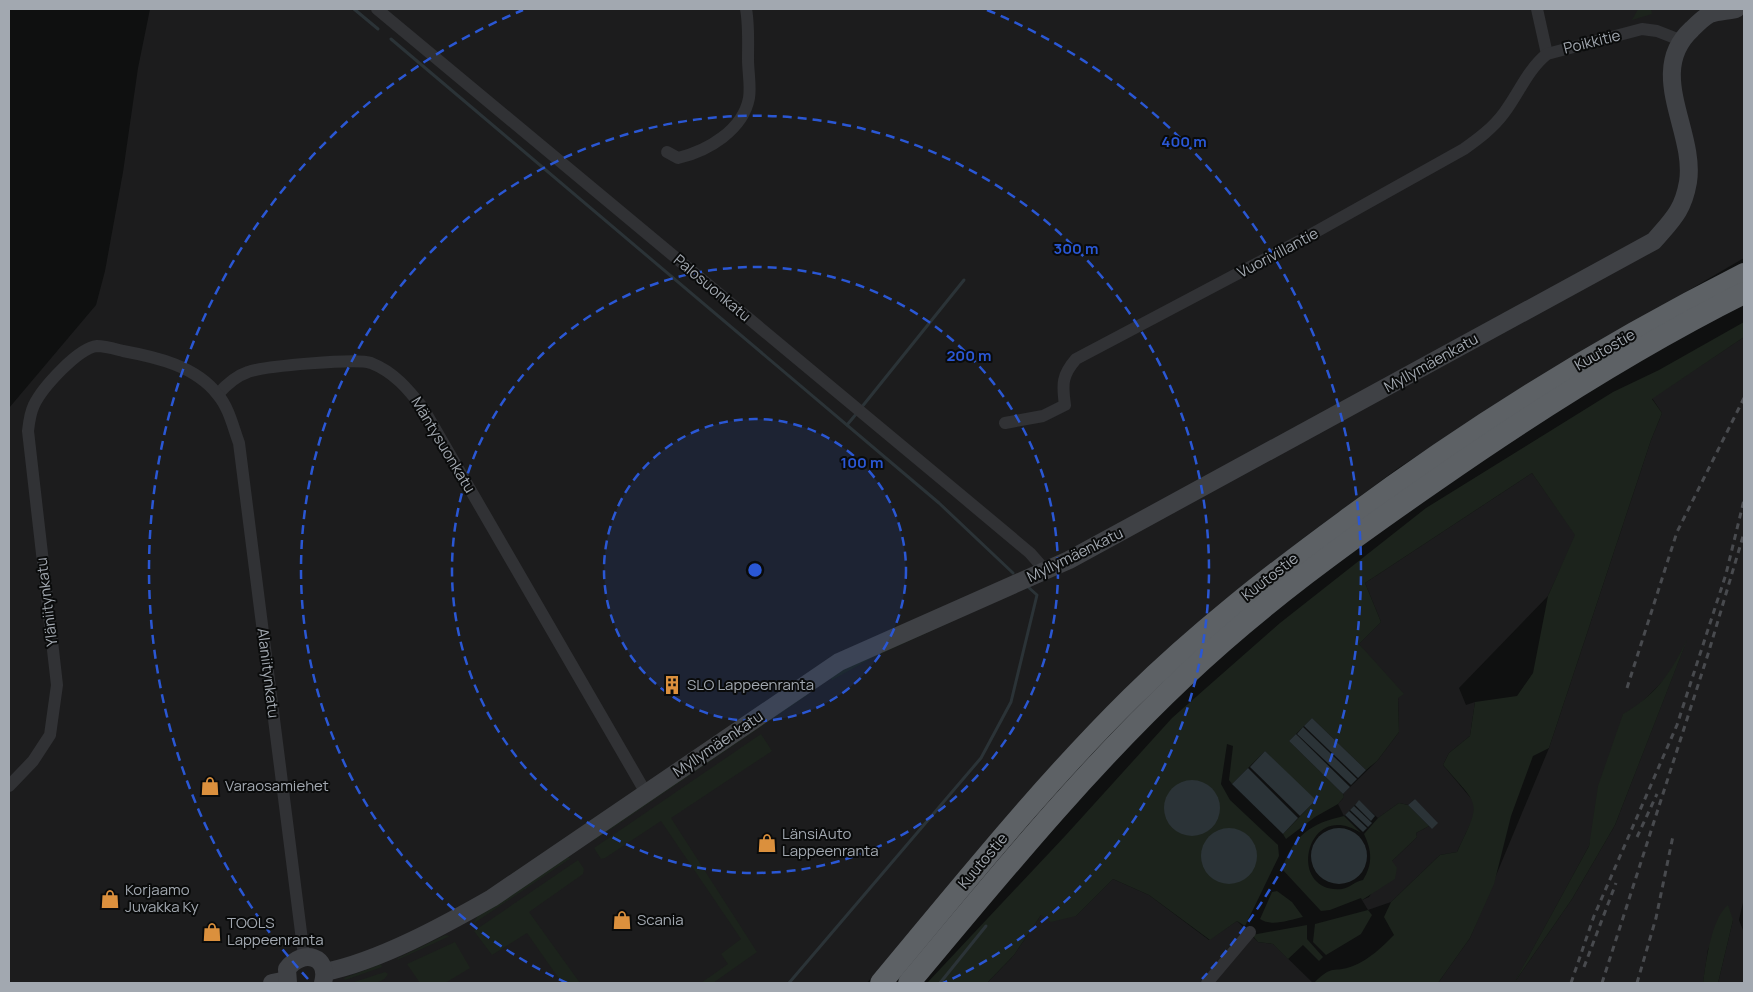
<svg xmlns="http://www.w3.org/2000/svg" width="1753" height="992" font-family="Manrope,sans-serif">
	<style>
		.built { fill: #1c1c1d; fill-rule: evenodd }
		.green { fill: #1c231c }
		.water { fill: #2b3337 }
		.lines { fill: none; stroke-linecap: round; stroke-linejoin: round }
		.stream { stroke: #2b3337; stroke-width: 3 }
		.street { stroke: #313235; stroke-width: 12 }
		.secondary { stroke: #3f4145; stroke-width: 18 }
		.highway { stroke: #5d6165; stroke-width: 22 }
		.rail { stroke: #484a4e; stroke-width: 3; stroke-dasharray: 6 5; stroke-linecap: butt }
		.ring { fill: none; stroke: #2a57d4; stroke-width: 2.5; stroke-dasharray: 9 6 }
		.labels { text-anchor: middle; stroke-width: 4; stroke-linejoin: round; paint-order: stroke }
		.street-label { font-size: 15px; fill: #a2a8b0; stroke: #0a0b0b }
		.poi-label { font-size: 15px; fill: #a2a8b0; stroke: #0a0b0b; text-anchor: start }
		.centre { fill: #2a57d4; stroke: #0a0b0b; stroke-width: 2.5 }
		.ring-label { font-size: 15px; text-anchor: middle; font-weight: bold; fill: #2a57d4; stroke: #0a0b0b; stroke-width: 4; stroke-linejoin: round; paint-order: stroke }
	</style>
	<rect width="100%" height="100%" fill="#0f1010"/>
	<g class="built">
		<path d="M150,9H1744V258L1513,393L1397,469L1301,540L1208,615L998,828L867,983H9V408L96,305L105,271L123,172L138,68Z"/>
		<path d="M1744,337V898L1739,920L1744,933V983H1718L1733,920L1708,949L1703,983H1438L1470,938L1549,748L1651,440L1662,413L1652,398ZM1684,647L1615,825L1572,899L1516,980L1589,846L1623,715L1640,704L1670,674Z"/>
		<path d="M1532,473L1576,535L1548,596L1459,688L1466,705L1475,702L1470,736L1449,753L1443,765L1474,802L1475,814L1457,852L1440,855L1391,902L1368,910L1362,900L1369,897L1392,861L1417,837L1416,833L1429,826L1432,829L1415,799L1408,805L1399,803L1378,818L1359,801L1344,816L1338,804L1344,797L1343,794L1377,761L1399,732L1398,698L1359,644L1381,622L1365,583Z"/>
		<path d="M1113,879L1149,895L1209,940L1237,921L1258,942L1273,944L1313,983H987L1014,955L1041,915L1076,916Z"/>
	</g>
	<g class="green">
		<path d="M1638,9H1651L1652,14L1632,20Z"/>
		<path d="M1744,322V337L1652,399L1662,413L1651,440L1549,748L1533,756L1511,816L1494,884L1470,938L1438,983H1314C1334,963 1332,974 1353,966C1370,959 1382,947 1394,935L1384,917L1391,902L1440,855L1457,852C1482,799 1480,808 1443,765L1449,753L1470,736L1475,702L1517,696L1533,673L1548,596L1575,535L1532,473L1365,583L1381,622L1359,644L1404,694L1398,698L1399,732L1377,761L1366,770L1312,718L1289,741L1343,794L1344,797L1338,804L1315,817L1286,839L1283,834L1315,801L1265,751L1232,784L1229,780L1233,746L1227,744L1221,784L1230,800L1278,845L1279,856L1245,926L1237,921L1210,940L1149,895L1113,879L1076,916L1051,922L1041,915L1014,955L987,983H927L1066,835L1172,718L1280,623L1426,508L1613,392L1659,370Z"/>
		<path d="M1003,598L870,659L832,680L830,677L875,651Z"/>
		<path d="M1687,640L1615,825L1572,899L1514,983L1589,846L1598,786L1623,714C1656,695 1670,674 1687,640Z"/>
		<path d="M807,690L809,694L595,840L593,838Z"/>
		<path d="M761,734L772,751L671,818L757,952L713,983H701L728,964L721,954L741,939L661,821L605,858L601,859L594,848Z"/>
		<path d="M1399,803L1408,805L1429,826L1416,833L1417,837L1392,861L1397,868L1395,879L1362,900L1361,898L1330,910L1321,911L1282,869C1293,836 1311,823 1344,816L1361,833C1306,797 1285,894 1342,889C1350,888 1355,881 1363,880C1373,864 1372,851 1364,834L1378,818Z"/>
		<path d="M566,857L571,858L473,924L478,915Z"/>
		<path d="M578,860L584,869L583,874L529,912L580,983H562L527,933L492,955L474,931Z"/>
		<path d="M1277,891L1292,902L1303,917C1289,920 1272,927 1260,919L1272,892Z"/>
		<path d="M1728,905L1733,920L1718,983H1703C1706,962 1711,919 1728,905Z"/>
		<path d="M1368,910L1372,915L1361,934L1326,955L1313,942L1315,924Z"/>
		<path d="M1307,925V939L1323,957L1319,961L1303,945L1288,959L1273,944L1258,942L1252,935Z"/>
		<path d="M445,935L450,936L397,960L398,958Z"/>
		<path d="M455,942L470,968L445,983H420L407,964Z"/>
		<path d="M381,964L382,967L345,980L344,978Z"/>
		<path d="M385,972L388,974C381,987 365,983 351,983Z"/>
	</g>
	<g class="water">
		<path d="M1312,718L1366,770L1358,778L1304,726Z"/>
		<path d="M1303,727L1357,779L1351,785L1297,734Z"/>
		<path d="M1296,734L1350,787L1343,794L1289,741Z"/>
		<path d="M1265,751L1316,800L1300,816L1250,767Z"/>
		<path d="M1248,768L1298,818L1283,834L1232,784Z"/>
		<circle cx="1192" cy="808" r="28"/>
		<path d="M1415,799L1438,823L1432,829L1408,805Z"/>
		<path d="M1359,800L1375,816L1371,821L1355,805Z"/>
		<path d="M1354,806L1372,823L1368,827L1350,810Z"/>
		<path d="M1349,811L1367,828L1363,832L1345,815Z"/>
		<circle cx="1229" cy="856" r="28"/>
		<circle cx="1339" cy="856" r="28"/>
	</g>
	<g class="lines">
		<g class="stream">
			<path d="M354,9L378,29"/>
			<path d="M391,39L939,503L1013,573"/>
			<path d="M861,408L964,280"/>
			<path d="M847,425L857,413"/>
			<path d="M789,983L981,758L1011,702L1037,595L1027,586"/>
			<path d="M940,983L986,926"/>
		</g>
		<g class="street">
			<path d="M377,9L956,491L1030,553L1045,570"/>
			<path d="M1537,9L1547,54"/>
			<path d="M667,152L678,158C708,151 743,130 749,98C751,86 748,72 748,59C748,43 749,25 746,9"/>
			<path d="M218,394C227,384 236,376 248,372C264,366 357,358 371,363C394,372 408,389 423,408L646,793"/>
			<path d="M1005,423L1043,416L1065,405C1062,384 1062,375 1076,359L1303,239L1464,149C1478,139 1493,128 1504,113C1519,93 1528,69 1547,54L1642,29L1657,31L1680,40"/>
			<path d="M9,786L33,761L50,735L57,685L28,431C29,422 30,413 34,405C42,388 78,348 97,346C105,346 115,349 123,351C156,357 196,366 218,395C229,408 233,427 239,443L304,956"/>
			<path d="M1207,983L1250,932"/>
		</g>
		<g class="secondary">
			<path d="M325,972C379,961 443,926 492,898L839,662L1069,560L1654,241C1672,220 1683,211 1688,182C1696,131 1645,72 1692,29C1697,24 1704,17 1710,14C1717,11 1728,11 1736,9"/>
			<path d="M272,983L287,980"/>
			<path d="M288,983L287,969C303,948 330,956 323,983"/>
		</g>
		<g class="highway">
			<path d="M881,983C962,886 1041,787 1131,698C1197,633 1270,576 1345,521C1471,427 1604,345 1744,274"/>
			<path d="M909,983C997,878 1084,771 1184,677C1261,604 1348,541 1435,481C1534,412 1636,347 1744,293"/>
		</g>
		<g class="rail">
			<path d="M1627,688L1677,532L1744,398"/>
			<path d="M1637,837L1657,794"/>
			<path d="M1584,967L1616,883"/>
			<path d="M1571,983L1594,916L1677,725L1726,574L1744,500"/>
			<path d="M1602,983L1709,651L1744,533"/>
			<path d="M1637,983L1656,918L1673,836"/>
		</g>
	</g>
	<circle cx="755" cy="570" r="151" fill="#2a57d4" fill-opacity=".12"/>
	<g class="ring">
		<circle cx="755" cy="570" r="151"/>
		<circle cx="755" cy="570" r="303"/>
		<path d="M567 983A454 454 0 1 1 943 983"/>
		<path d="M308 979A606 606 0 0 1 523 10M987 10A606 606 0 0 1 1202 979"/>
	</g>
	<defs>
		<g id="building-bare" transform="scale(1.5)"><path d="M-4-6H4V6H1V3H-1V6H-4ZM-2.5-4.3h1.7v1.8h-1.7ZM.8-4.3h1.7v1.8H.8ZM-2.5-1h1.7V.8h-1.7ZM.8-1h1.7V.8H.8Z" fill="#db903d" stroke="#0a0b0b" stroke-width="2.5" paint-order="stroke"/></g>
		<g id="shop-bare" transform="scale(1.5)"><path d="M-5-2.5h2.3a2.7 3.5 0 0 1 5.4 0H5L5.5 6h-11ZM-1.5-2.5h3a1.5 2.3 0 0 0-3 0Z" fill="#db903d" stroke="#0a0b0b" stroke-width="2.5" paint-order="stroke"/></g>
	</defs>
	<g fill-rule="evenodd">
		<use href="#building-bare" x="672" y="685"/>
		<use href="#shop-bare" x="210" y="786"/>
		<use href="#shop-bare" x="767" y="843"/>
		<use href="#shop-bare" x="110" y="899"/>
		<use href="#shop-bare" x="622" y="920"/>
		<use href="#shop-bare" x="212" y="932"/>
	</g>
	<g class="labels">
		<g class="street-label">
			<text transform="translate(1592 42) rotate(-14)" y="5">Poikkitie</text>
			<text transform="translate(1278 253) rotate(-28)" y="5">Vuorivillantie</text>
			<text transform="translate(712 288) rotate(40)" y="5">Palosuonkatu</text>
			<text transform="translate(1605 350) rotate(-30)" y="5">Kuutostie</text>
			<text transform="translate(1431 363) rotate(-29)" y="5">Myllymäenkatu</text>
			<text transform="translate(443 445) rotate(59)" y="5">Mäntysuonkatu</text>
			<text transform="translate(1075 555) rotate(-26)" y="5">Myllymäenkatu</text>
			<text transform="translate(1270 577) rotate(-38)" y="5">Kuutostie</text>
			<text transform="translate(47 602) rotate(-97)" y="5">Yläniitynkatu</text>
			<text transform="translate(268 673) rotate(83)" y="5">Alaniitynkatu</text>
			<text transform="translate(718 744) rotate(-34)" y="5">Myllymäenkatu</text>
			<text transform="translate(983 861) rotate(-50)" y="5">Kuutostie</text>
		</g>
		<g class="poi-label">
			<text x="687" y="690">SLO Lappeenranta</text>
			<text x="225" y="791">Varaosamiehet</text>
			<text x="782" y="839">LänsiAuto<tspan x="782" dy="17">Lappeenranta</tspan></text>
			<text x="125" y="895">Korjaamo<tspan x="125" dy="17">Juvakka Ky</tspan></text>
			<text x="637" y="925">Scania</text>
			<text x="227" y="928">TOOLS<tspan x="227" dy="17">Lappeenranta</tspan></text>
		</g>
	</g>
	<circle cx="755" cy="570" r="8" class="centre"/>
	<g class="ring-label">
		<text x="1184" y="147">400 m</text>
		<text x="1076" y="254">300 m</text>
		<text x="969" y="361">200 m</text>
		<text x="862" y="468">100 m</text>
	</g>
	<rect width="1753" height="992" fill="none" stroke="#a2a8b0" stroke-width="20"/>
</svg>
